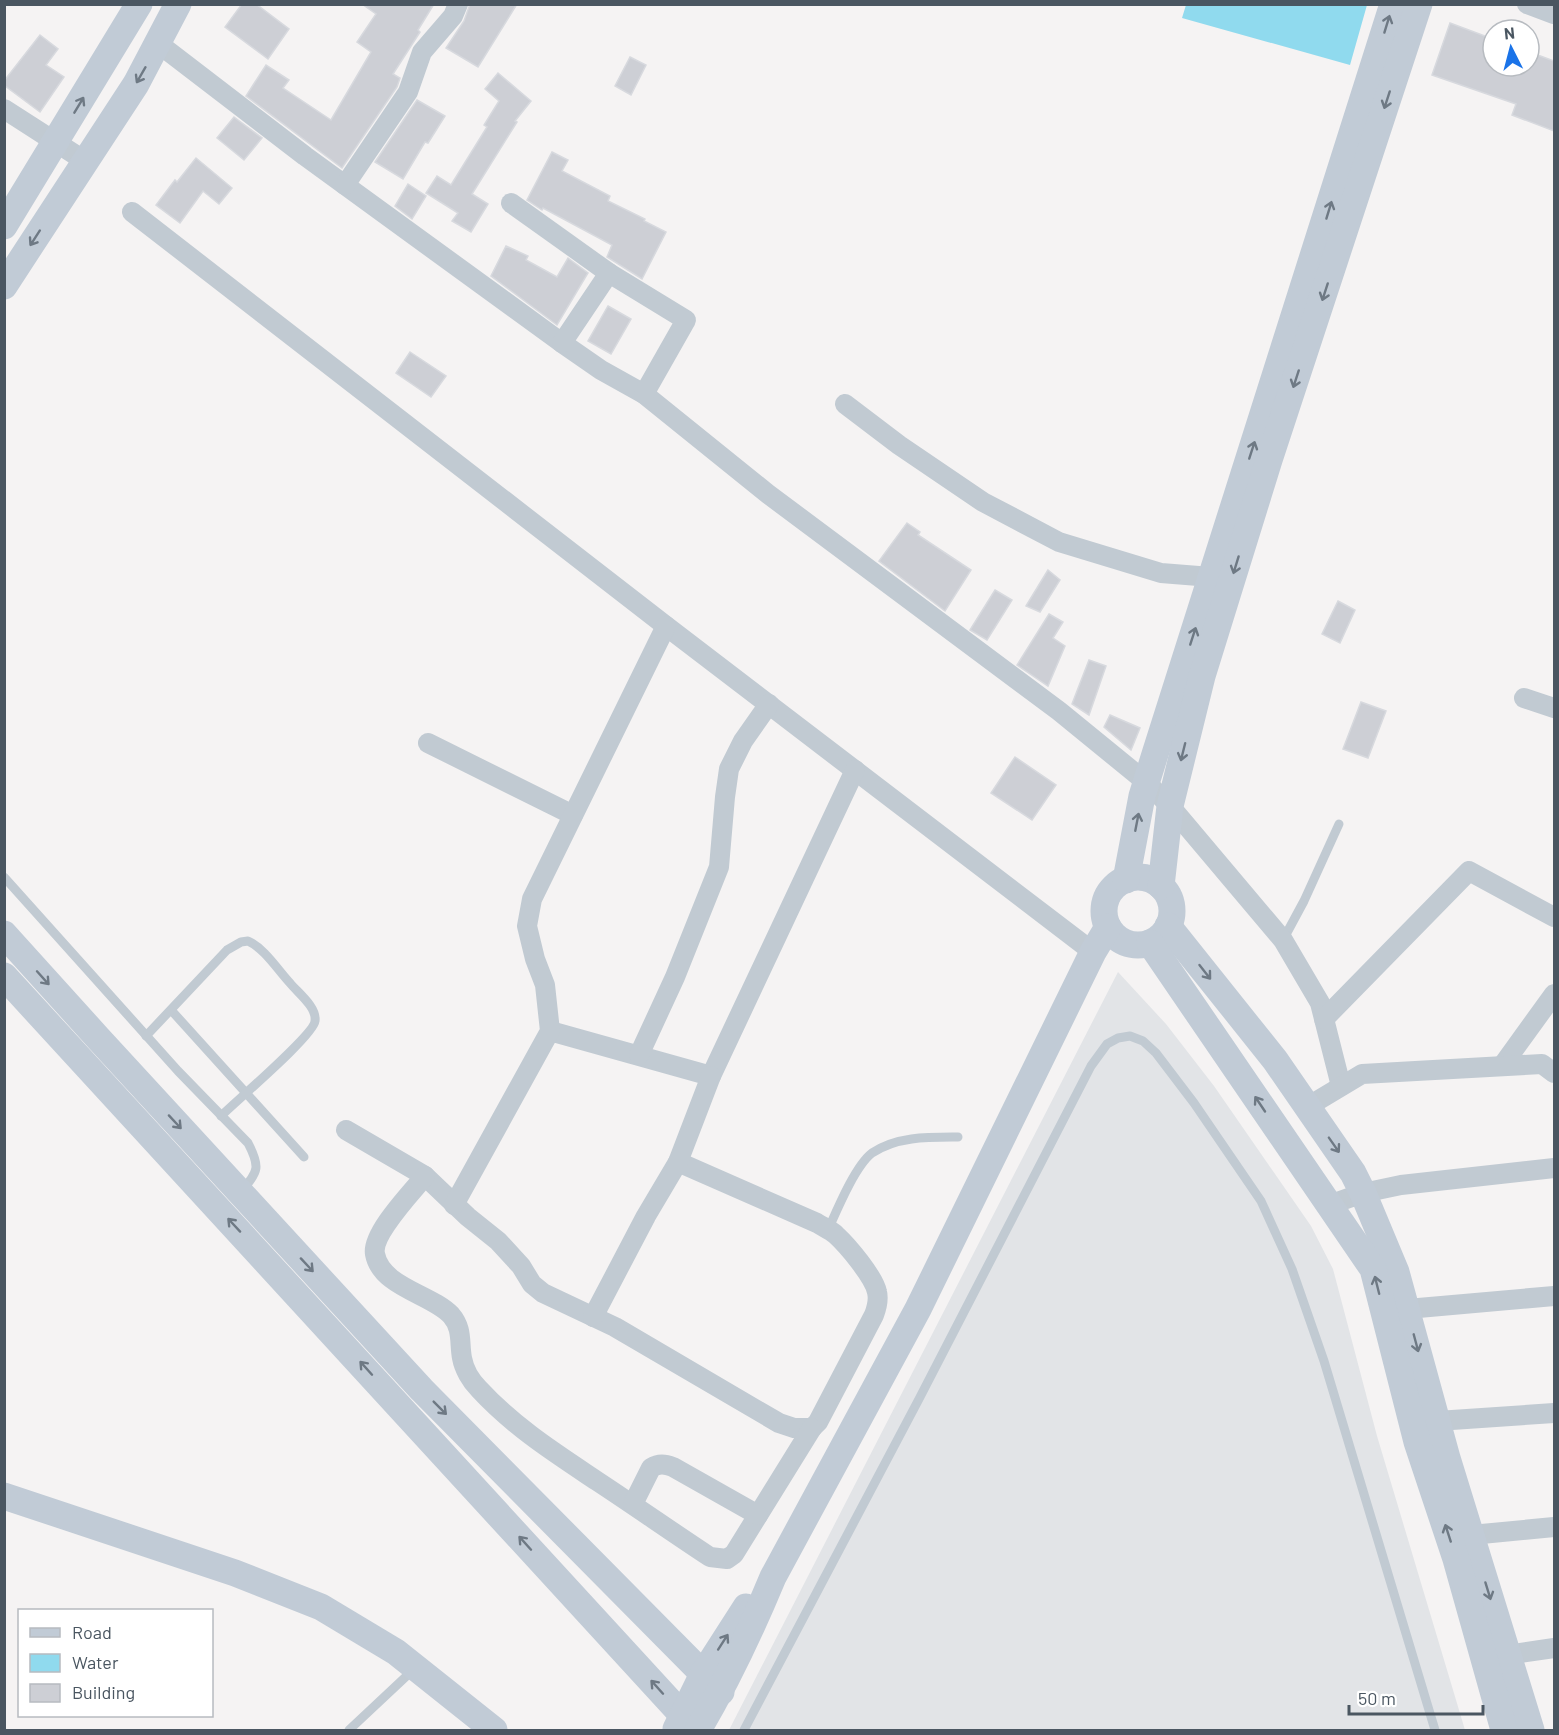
<svg xmlns="http://www.w3.org/2000/svg" width="1559" height="1735" font-family="Barlow,sans-serif">
	<style>
		.airport { fill: #e2e4e7 }
		.water { fill: #90daee }
		.building { fill: #cdcfd5; stroke: #d7d9de; stroke-width: 1.5 }
		.lines { fill: none; stroke-linecap: round; stroke-linejoin: round }
		.lane { stroke: #c1cad2; stroke-width: 9 }
		.street { stroke: #c1cad2; stroke-width: 20 }
		.secondary { stroke: #c1cbd6; stroke-width: 27 }
		.oneway { stroke: #6e7984 }
	</style>
	<rect width="100%" height="100%" fill="#f5f3f3"/>
	<path class="airport" d="M1118,972L1166,1024L1214,1086L1311,1226L1333,1269L1377,1436L1465,1730H729Z"/>
	<path class="water" d="M1186,5V4L1367,5L1350,65L1182,18Z"/>
	<g class="building">
		<path d="M242,4H256L289,29L268,59L225,27Z"/>
		<path d="M362,4H434L418,30L420,32L393,74L400,78L397,87L342,168L246,96L266,65L289,80L283,88L331,120L371,52L357,42L376,14Z"/>
		<path d="M470,4H517L478,67L446,48L464,21Z"/>
		<path d="M1450,23L1493,39V66H1530L1535,54L1554,61V131L1512,115L1516,104L1432,75Z"/>
		<path d="M40,35L58,49L46,65L64,77L40,112L4,85V81Z"/>
		<path d="M630,57L646,65L631,95L615,86Z"/>
		<path d="M498,73L531,101L515,121L517,122L472,194L488,204L471,232L452,221L458,213L426,193L437,176L451,185L487,127L484,125L499,101L485,89Z"/>
		<path d="M417,100L445,116L428,143L425,142L403,179L375,162Z"/>
		<path d="M234,117L262,138L244,160L217,138Z"/>
		<path d="M552,152L568,160L562,171L610,196L608,201L645,219L644,221L666,232L642,279L607,257L612,245L543,208L542,210L527,200Z"/>
		<path d="M196,158L232,188L219,204L203,191L180,223L156,205L175,180L177,182Z"/>
		<path d="M408,184L426,196L412,219L395,206Z"/>
		<path d="M506,246L528,256L526,260L557,277L568,258L588,273L557,325L491,276Z"/>
		<path d="M608,306L631,319L611,354L588,341Z"/>
		<path d="M410,352L446,376L431,397L396,373Z"/>
		<path d="M907,523L920,532L918,535L971,570L945,611L879,561Z"/>
		<path d="M1048,570L1060,580L1040,612L1026,606Z"/>
		<path d="M995,590L1012,600L987,640L970,630Z"/>
		<path d="M1338,601L1355,610L1340,643L1322,634Z"/>
		<path d="M1049,614L1063,622L1053,638L1065,646L1048,686L1017,665Z"/>
		<path d="M1089,660L1106,666L1089,715L1072,704Z"/>
		<path d="M1361,702L1386,711L1368,758L1343,749Z"/>
		<path d="M1110,715L1140,728L1131,750L1104,727Z"/>
		<path d="M1015,757L1056,785L1032,820L991,793Z"/>
	</g>
	<g class="lines">
		<g class="lane">
			<path d="M4,877L178,1071L248,1143C260,1166 259,1172 242,1190"/>
			<path d="M1283,940L1304,901L1339,824"/>
			<path d="M171,1010L304,1157"/>
			<path d="M146,1036L227,950L241,942L248,941C265,949 277,969 290,983C298,993 317,1007 315,1021C314,1035 236,1101 221,1116"/>
			<path d="M828,1230C837,1210 855,1166 872,1153C897,1136 930,1137 958,1137"/>
			<path d="M349,1730L413,1670"/>
			<path d="M744,1730L919,1399L1091,1066L1107,1044L1118,1038L1130,1036L1143,1041L1156,1053L1194,1103L1261,1201L1292,1269L1324,1361L1435,1730"/>
		</g>
		<g class="street">
			<path d="M1527,4L1554,14"/>
			<path d="M159,44L305,156L562,343L601,370L644,394L768,494L1059,711L1146,782L1170,806L1283,940L1320,1003L1341,1086"/>
			<path d="M4,109L85,161"/>
			<path d="M345,185L408,92L422,52L453,16L458,4"/>
			<path d="M511,203L609,273"/>
			<path d="M132,212L666,626L1093,952"/>
			<path d="M562,343L609,273L686,320L644,394"/>
			<path d="M845,404L899,445L983,502L1059,542L1161,573L1211,577"/>
			<path d="M1524,698L1554,708"/>
			<path d="M428,743L573,815"/>
			<path d="M1324,1019L1469,871L1554,917"/>
			<path d="M550,1031L711,1076L855,770"/>
			<path d="M639,1055L675,977L719,867L725,797L729,769L743,741L769,704"/>
			<path d="M1502,1066L1554,994"/>
			<path d="M1307,1107L1362,1074L1542,1064L1554,1073"/>
			<path d="M346,1130L425,1176L468,1217L498,1241L521,1266L532,1284L543,1293L615,1327L779,1423L794,1428H812L818,1422L874,1315C877,1307 879,1300 877,1292C874,1277 848,1246 836,1235C831,1230 823,1227 817,1223L678,1162"/>
			<path d="M425,1176C412,1192 371,1234 375,1254C381,1287 431,1294 451,1315C463,1329 459,1342 462,1358C464,1369 471,1381 479,1389C514,1427 555,1453 597,1481C635,1506 672,1532 710,1557L727,1559L734,1554L812,1428"/>
			<path d="M454,1205L550,1031L545,985L535,959L527,926L532,899L666,626"/>
			<path d="M1329,1205L1363,1193L1401,1185L1554,1168"/>
			<path d="M1407,1309L1554,1296"/>
			<path d="M593,1317L646,1216L678,1162L711,1076"/>
			<path d="M1437,1421L1554,1413"/>
			<path d="M633,1504L651,1468C659,1463 665,1464 673,1467L758,1515"/>
			<path d="M1471,1535L1554,1527"/>
			<path d="M1507,1655L1554,1648"/>
		</g>
		<g class="secondary">
			<path d="M4,226L139,4"/>
			<path d="M4,286L136,84L178,4"/>
			<circle cx="1138" cy="911" r="34"/>
			<path d="M1126,880L1142,796L1156,751L1393,4"/>
			<path d="M1161,886L1170,806L1202,676L1269,460L1419,4"/>
			<path d="M1168,926L1275,1060L1353,1173L1363,1193L1396,1272L1447,1458L1531,1730"/>
			<path d="M4,934L98,1038L422,1390L721,1692"/>
			<path d="M1150,943L1373,1269L1417,1442L1456,1559L1504,1730"/>
			<path d="M4,976L696,1730"/>
			<path d="M4,1496L235,1573L321,1607L396,1652L494,1730"/>
			<path d="M676,1729L703,1674L746,1607"/>
			<path d="M698,1730C727,1681 751,1630 773,1577L918,1309L1093,952L1108,927"/>
		</g>
	</g>
	<defs><path id="oneway-shaft" d="M-6 0H5M1.5-3L5.5 0L1.5 3" fill="none" stroke-width="1.6" stroke-linecap="round" stroke-linejoin="round" transform="scale(1.5)"/></defs>
	<g class="oneway">
		<use href="#oneway-shaft" transform="translate(1387 24) rotate(-73)"/>
		<use href="#oneway-shaft" transform="translate(141 75) rotate(120)"/>
		<use href="#oneway-shaft" transform="translate(1387 100) rotate(108)"/>
		<use href="#oneway-shaft" transform="translate(79 105) rotate(-59)"/>
		<use href="#oneway-shaft" transform="translate(1329 210) rotate(-73)"/>
		<use href="#oneway-shaft" transform="translate(35 238) rotate(123)"/>
		<use href="#oneway-shaft" transform="translate(1325 292) rotate(108)"/>
		<use href="#oneway-shaft" transform="translate(1296 379) rotate(108)"/>
		<use href="#oneway-shaft" transform="translate(1252 450) rotate(-72)"/>
		<use href="#oneway-shaft" transform="translate(1236 565) rotate(107)"/>
		<use href="#oneway-shaft" transform="translate(1193 636) rotate(-72)"/>
		<use href="#oneway-shaft" transform="translate(1183 752) rotate(104)"/>
		<use href="#oneway-shaft" transform="translate(1137 822) rotate(-79)"/>
		<use href="#oneway-shaft" transform="translate(1205 972) rotate(52)"/>
		<use href="#oneway-shaft" transform="translate(43 978) rotate(48)"/>
		<use href="#oneway-shaft" transform="translate(1260 1104) rotate(-124)"/>
		<use href="#oneway-shaft" transform="translate(175 1122) rotate(47)"/>
		<use href="#oneway-shaft" transform="translate(1334 1145) rotate(55)"/>
		<use href="#oneway-shaft" transform="translate(234 1225) rotate(-133)"/>
		<use href="#oneway-shaft" transform="translate(307 1265) rotate(47)"/>
		<use href="#oneway-shaft" transform="translate(1377 1285) rotate(-104)"/>
		<use href="#oneway-shaft" transform="translate(1416 1343) rotate(75)"/>
		<use href="#oneway-shaft" transform="translate(366 1368) rotate(-132)"/>
		<use href="#oneway-shaft" transform="translate(440 1408) rotate(45)"/>
		<use href="#oneway-shaft" transform="translate(1448 1533) rotate(-108)"/>
		<use href="#oneway-shaft" transform="translate(525 1543) rotate(-132)"/>
		<use href="#oneway-shaft" transform="translate(1488 1591) rotate(73)"/>
		<use href="#oneway-shaft" transform="translate(723 1642) rotate(-57)"/>
		<use href="#oneway-shaft" transform="translate(657 1687) rotate(-132)"/>
	</g>
	<rect width="1559" height="1735" fill="none" stroke="#4a5661" stroke-width="12"/>
	<rect x="18" y="1609" width="195" height="108" fill="#ffffff" stroke="#b7bbc0" stroke-width="1.5"/>
	<rect x="30" y="1628" width="30" height="9" fill="#c1cbd6" stroke="#b7bbc0" stroke-width="1.5"/>
	<text x="72" y="1639" font-size="18" fill="#4a5661">Road</text>
	<rect x="30" y="1654" width="30" height="18" fill="#90daee" stroke="#b7bbc0" stroke-width="1.5"/>
	<text x="72" y="1669" font-size="18" fill="#4a5661">Water</text>
	<rect x="30" y="1684" width="30" height="18" fill="#cdcfd5" stroke="#b7bbc0" stroke-width="1.5"/>
	<text x="72" y="1699" font-size="18" fill="#4a5661">Building</text>
	<g transform="translate(1511 48) rotate(354)"><circle r="28" fill="#ffffff" stroke="#b7bbc0" stroke-width="1.5"/>
	<path d="M0-4.5L10 22L0 15L-10 22Z" fill="#1a73e8"/>
	<text y="-9" font-size="16" font-weight="bold" text-anchor="middle" fill="#4a5661">N</text>
	</g>
	<path d="M1349 1705v9h134v-9" fill="none" stroke="#4a5661" stroke-width="3"/>
	<text x="1358" y="1705" font-size="18" fill="#4a5661" stroke="#ffffff" stroke-width="4.5" paint-order="stroke">50 m</text>
</svg>
